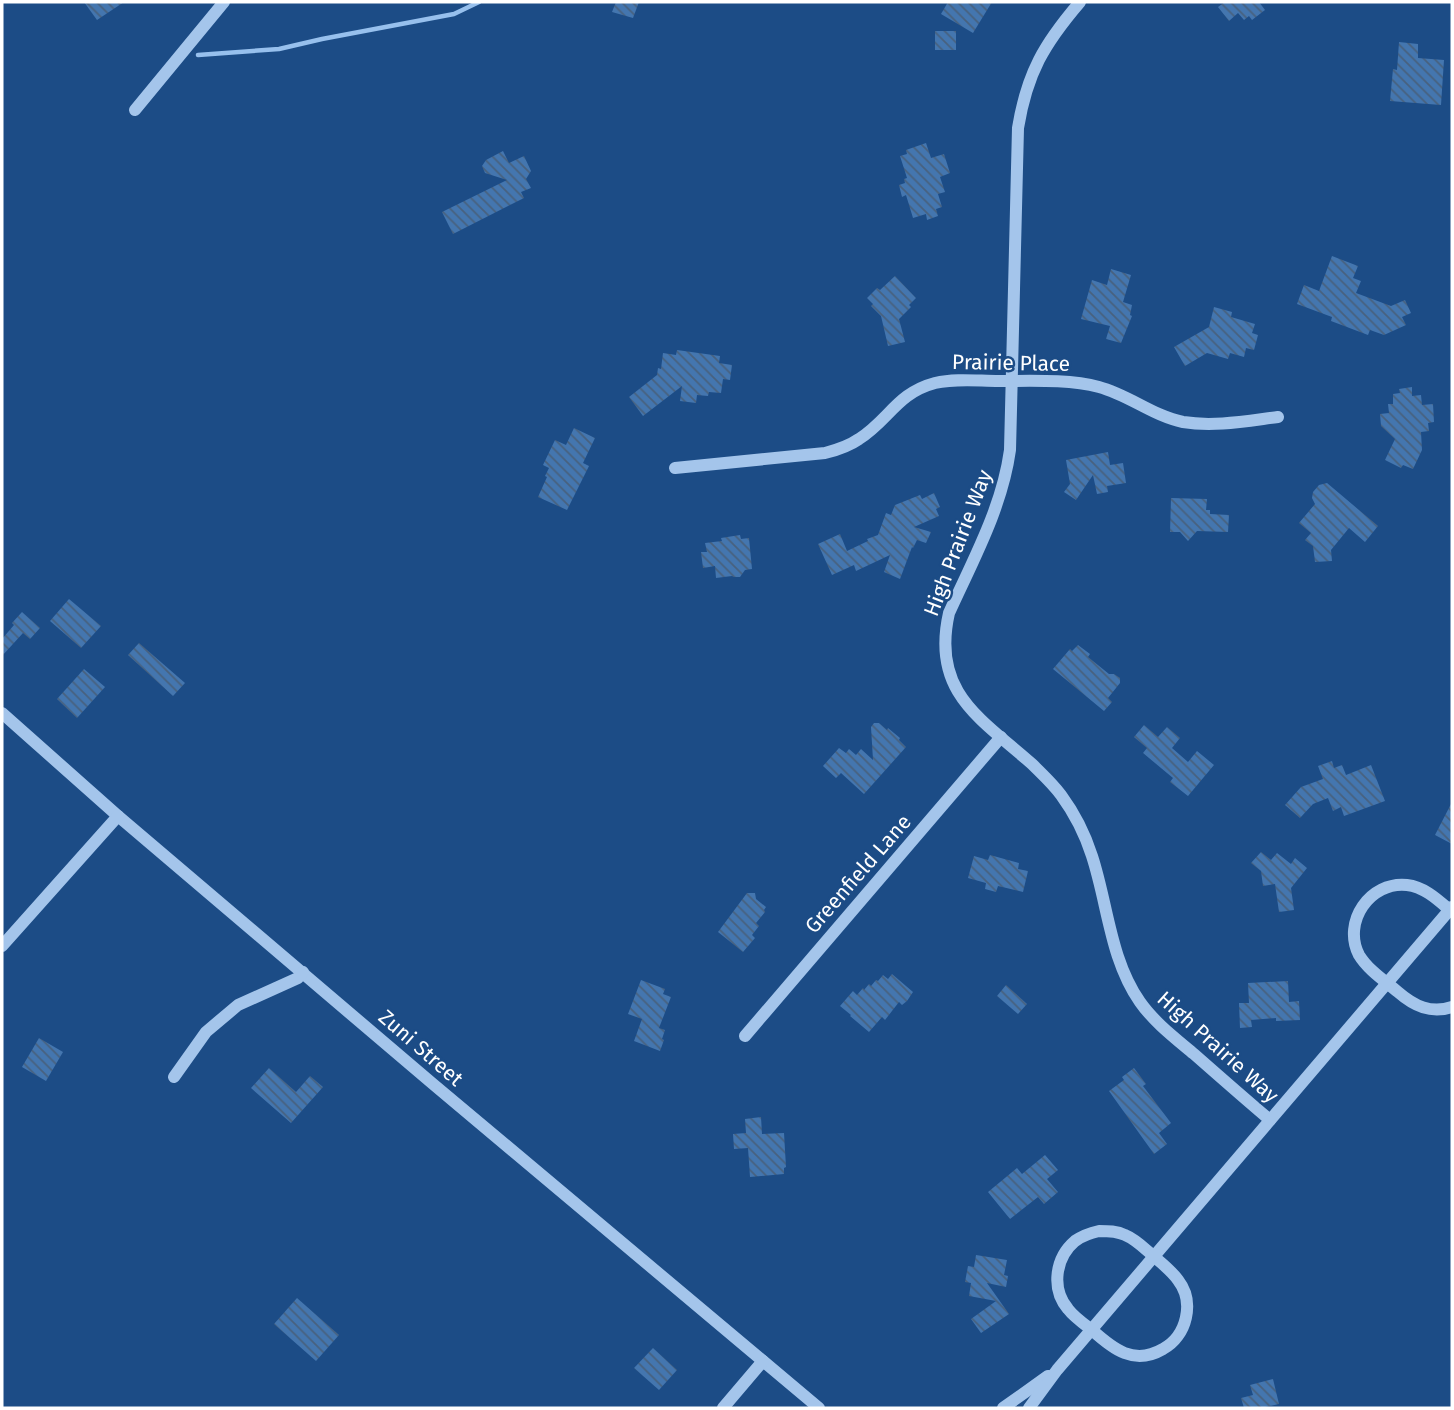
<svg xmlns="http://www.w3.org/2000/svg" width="1454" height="1410" font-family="'Fira Sans',sans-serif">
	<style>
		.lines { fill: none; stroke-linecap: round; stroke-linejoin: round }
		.stream { stroke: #97c0ed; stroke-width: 4.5 }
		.building { fill: url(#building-back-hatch) }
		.minor { stroke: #a4c5eb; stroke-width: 12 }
		.labels { text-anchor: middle; stroke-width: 5; stroke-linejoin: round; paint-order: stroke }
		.street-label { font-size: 21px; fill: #fff; stroke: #1c4c86 }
	</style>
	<defs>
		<pattern id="building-back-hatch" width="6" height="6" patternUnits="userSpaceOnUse" patternTransform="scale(1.75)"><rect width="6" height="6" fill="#4476af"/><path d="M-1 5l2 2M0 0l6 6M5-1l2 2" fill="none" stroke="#48617e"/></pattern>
	</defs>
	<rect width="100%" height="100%" fill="#1c4c86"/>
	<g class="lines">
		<path class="stream" d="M198,55L279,49L322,39L454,14L479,2"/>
	</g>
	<g class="building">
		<path d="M84,2H124L97,20Z"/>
		<path d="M616,2H639L633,18L612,12Z"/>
		<path d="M948,2H992L973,33L941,14Z"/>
		<path d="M1225,2H1259L1265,10L1252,20L1249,16L1244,20L1238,13L1229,21L1218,7Z"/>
		<rect x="935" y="31" width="21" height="19"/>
		<path d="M1399,42L1418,44V58L1444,60L1441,105L1390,101L1393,69L1397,70Z"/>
		<path d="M926,143L931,158L944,154L950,173L940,177L945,192L938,194L942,207L936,209L938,216L927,220L926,214L913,218L906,195L902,197L899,185L905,183L904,179L907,178L900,156L907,154L906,150Z"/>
		<path d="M503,151L509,163L524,156L531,171L526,179L531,188L521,192L524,198L453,234L442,212L507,180L485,173L482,166L486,160Z"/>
		<path d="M1332,256L1358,266L1353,278L1361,281L1356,293L1391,306L1405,300L1411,313L1402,317L1406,325L1384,335L1370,330L1368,335L1331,321L1332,317L1297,304L1304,285L1319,291Z"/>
		<path d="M1111,269L1131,275L1123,302L1132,305L1130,315L1132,316L1121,343L1106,339L1110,326L1081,319L1092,280L1107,285Z"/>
		<path d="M895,276L916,298L909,305L911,307L899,319L905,342L888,346L881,316L871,306L873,304L867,298L877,288L880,290Z"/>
		<path d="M1214,307L1232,312L1231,317L1255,324L1252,333L1258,335L1254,350L1246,348L1244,357L1230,353L1228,359L1207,353L1185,366L1174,347L1209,327Z"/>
		<path d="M677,350L720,356L719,363L732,365L730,380L723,379L721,393L709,392L708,396L697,395L696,403L680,401L682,386L643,416L629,397L657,375L658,368L661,369L663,353L676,355Z"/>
		<path d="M1412,387V396L1421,395L1422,405L1433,404L1434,422L1428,423L1429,431L1421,432L1422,450L1413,469L1403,465L1401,468L1385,460L1395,439L1381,426L1380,414L1389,413L1388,404H1393V394L1400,393L1399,389Z"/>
		<path d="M574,428L595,438L583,463L589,466L567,510L538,497L547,477L545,476L549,468L543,465L555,440L566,445Z"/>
		<path d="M1108,452L1110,465L1123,463L1126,483L1107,486L1108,492L1097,494L1093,475L1076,500L1064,492L1070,484L1066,460Z"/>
		<path d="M1327,483L1378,526L1365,542L1349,528L1331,550L1332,561L1315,562L1313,546L1305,540L1311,533L1299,523L1315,504L1312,498L1313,492L1319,485Z"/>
		<path d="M934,493L940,507L936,509L939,516L914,527L931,532L926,543L917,540L913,548L912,547L900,579L884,572L890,555L856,571L854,565L832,575L818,544L840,534L847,551L868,541L867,539L878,535L886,513L891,515L895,505L920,495L922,499Z"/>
		<path d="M1171,498L1207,499L1206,510H1210V514L1229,515L1228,532L1197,531L1188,541L1180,532H1170Z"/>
		<path d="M740,535L741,539L749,538L752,569L745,570L740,577H734L732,576L716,578L715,566L703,568L701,552H707L705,543L722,541L721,538Z"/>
		<path d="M69,599L101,626L81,648L50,621Z"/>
		<path d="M22,612L40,628L30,639L23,633L2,656V639L14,625L12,623Z"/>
		<path d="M139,643L185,683L173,696L128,655Z"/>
		<path d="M1078,645L1090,654L1088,657L1109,674H1114L1120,678V683L1108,698L1112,702L1104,711L1053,669L1070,649L1072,651Z"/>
		<path d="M84,669L105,687L77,718L57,699Z"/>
		<path d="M874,723H879L887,730L888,728L900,738L899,740L906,747L864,794L841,773L836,778L823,766L839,748L846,753L849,749L856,755L861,749L873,760L871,727Z"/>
		<path d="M1144,725L1158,737L1167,727L1180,738L1172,748L1188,762L1197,751L1214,765L1188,796L1170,782L1173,778L1143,753L1147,748L1134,737Z"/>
		<path d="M1332,761L1334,768L1342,765L1346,775L1371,765L1385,801L1344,816L1341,807L1333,811L1328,798L1313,804L1300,818L1285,805L1301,787L1323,779L1318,766Z"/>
		<path d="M1452,802V844L1435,835Z"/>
		<path d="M1261,852L1271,860L1277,853L1291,864L1295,858L1307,868L1291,888L1294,910L1279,912L1275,884L1263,886L1261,871L1251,863Z"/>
		<path d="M990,855L1019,863L1018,869L1028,871L1023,892L998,886L996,892L985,889L986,883L968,878L974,856L988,860Z"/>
		<path d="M747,893H755L756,899L766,907L764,910L765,912L756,923L759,926L752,935L755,938L743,952L718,932Z"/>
		<path d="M892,974L913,992L907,1001L902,1005L899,1002L885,1020L882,1017L869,1032L850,1016L851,1015L840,1006L853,991L857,995L863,988L864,990L869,984L871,986L876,980L878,981L883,975L888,979Z"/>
		<path d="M641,980L665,989L663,994L671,997L659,1028L665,1030L662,1039L664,1040L660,1051L634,1041L642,1019L628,1014Z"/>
		<path d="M1288,981L1289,1002L1299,1001L1300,1020L1276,1021V1018L1251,1020L1252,1027L1240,1028L1239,1003H1249L1248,983Z"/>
		<path d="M1006,985L1027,1004L1018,1014L997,996Z"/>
		<path d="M39,1038L63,1052L46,1081L22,1067Z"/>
		<path d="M269,1068L296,1092L310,1076L323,1087L291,1123L251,1088Z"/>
		<path d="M1134,1068L1146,1084L1143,1086L1171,1123L1159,1133L1167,1144L1154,1154L1109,1091L1124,1080L1122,1077Z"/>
		<path d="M761,1117L762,1134L784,1133L786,1167L784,1168V1174L750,1177L748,1148L734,1149L733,1134L746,1133L745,1119Z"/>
		<path d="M1045,1155L1058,1170L1047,1179L1058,1192L1044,1204L1038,1197L1010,1219L988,1192L1017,1168L1022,1174Z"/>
		<path d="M976,1255L1007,1260L1004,1275L1008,1276L1006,1287L987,1283L1009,1314L981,1333L971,1319L996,1301L969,1296L971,1283L965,1282L968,1266L974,1267Z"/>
		<path d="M297,1298L339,1335L316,1361L274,1324Z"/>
		<path d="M653,1348L677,1370L659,1390L634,1368Z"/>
		<path d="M1273,1379L1279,1404L1261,1408H1244L1241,1398L1253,1395L1250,1385Z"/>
	</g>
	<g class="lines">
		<g class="minor">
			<path d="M1080,2C1044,44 1027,73 1018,128L1010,450C1002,508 973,560 949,613C931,692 980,718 1032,764C1042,774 1053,784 1061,795C1075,814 1085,834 1092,856C1108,905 1110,959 1140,1002C1154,1022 1175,1038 1194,1054C1219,1076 1244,1098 1270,1120"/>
			<path d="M135,110L224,2"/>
			<path d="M675,468L825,453C837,450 849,446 859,439C889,420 897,393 935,383C956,378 978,381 999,381C1030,381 1069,379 1099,387C1129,395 1153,416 1183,422C1214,427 1246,421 1278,417"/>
			<path d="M2,713L118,816L433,1084L819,1408"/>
			<path d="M1452,912C1439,901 1425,887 1407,885C1370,881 1342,922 1359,955C1368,970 1385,981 1398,992C1414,1006 1431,1014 1452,1007"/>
			<path d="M2,946L118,816"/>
			<path d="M745,1036L1001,737"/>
			<path d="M174,1077L206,1032L238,1005L298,978L303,972"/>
			<path d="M1099,1231C1108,1231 1117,1231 1125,1235C1135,1239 1143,1247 1151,1254C1160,1262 1171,1270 1178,1280C1195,1302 1187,1336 1163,1349C1134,1366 1113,1349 1092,1330C1084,1324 1074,1317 1068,1309C1051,1289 1055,1258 1075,1241C1082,1236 1090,1233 1099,1231Z"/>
			<path d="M723,1408L763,1361"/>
			<path d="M1003,1408L1048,1376"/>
			<path d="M1029,1408L1057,1370L1452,907"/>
		</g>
	</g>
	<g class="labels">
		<g class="street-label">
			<text transform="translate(1011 363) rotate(1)" y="7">Prairie Place</text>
			<text transform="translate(958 543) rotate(-69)" y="7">High Prairie Way</text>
			<text transform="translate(858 874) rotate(-49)" y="7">Greenfield Lane</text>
			<text transform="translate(1218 1047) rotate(42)" y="7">High Prairie Way</text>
			<text transform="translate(421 1048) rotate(41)" y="7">Zuni Street</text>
		</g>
	</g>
	<rect width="1454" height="1410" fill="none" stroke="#ffffff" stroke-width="7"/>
</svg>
